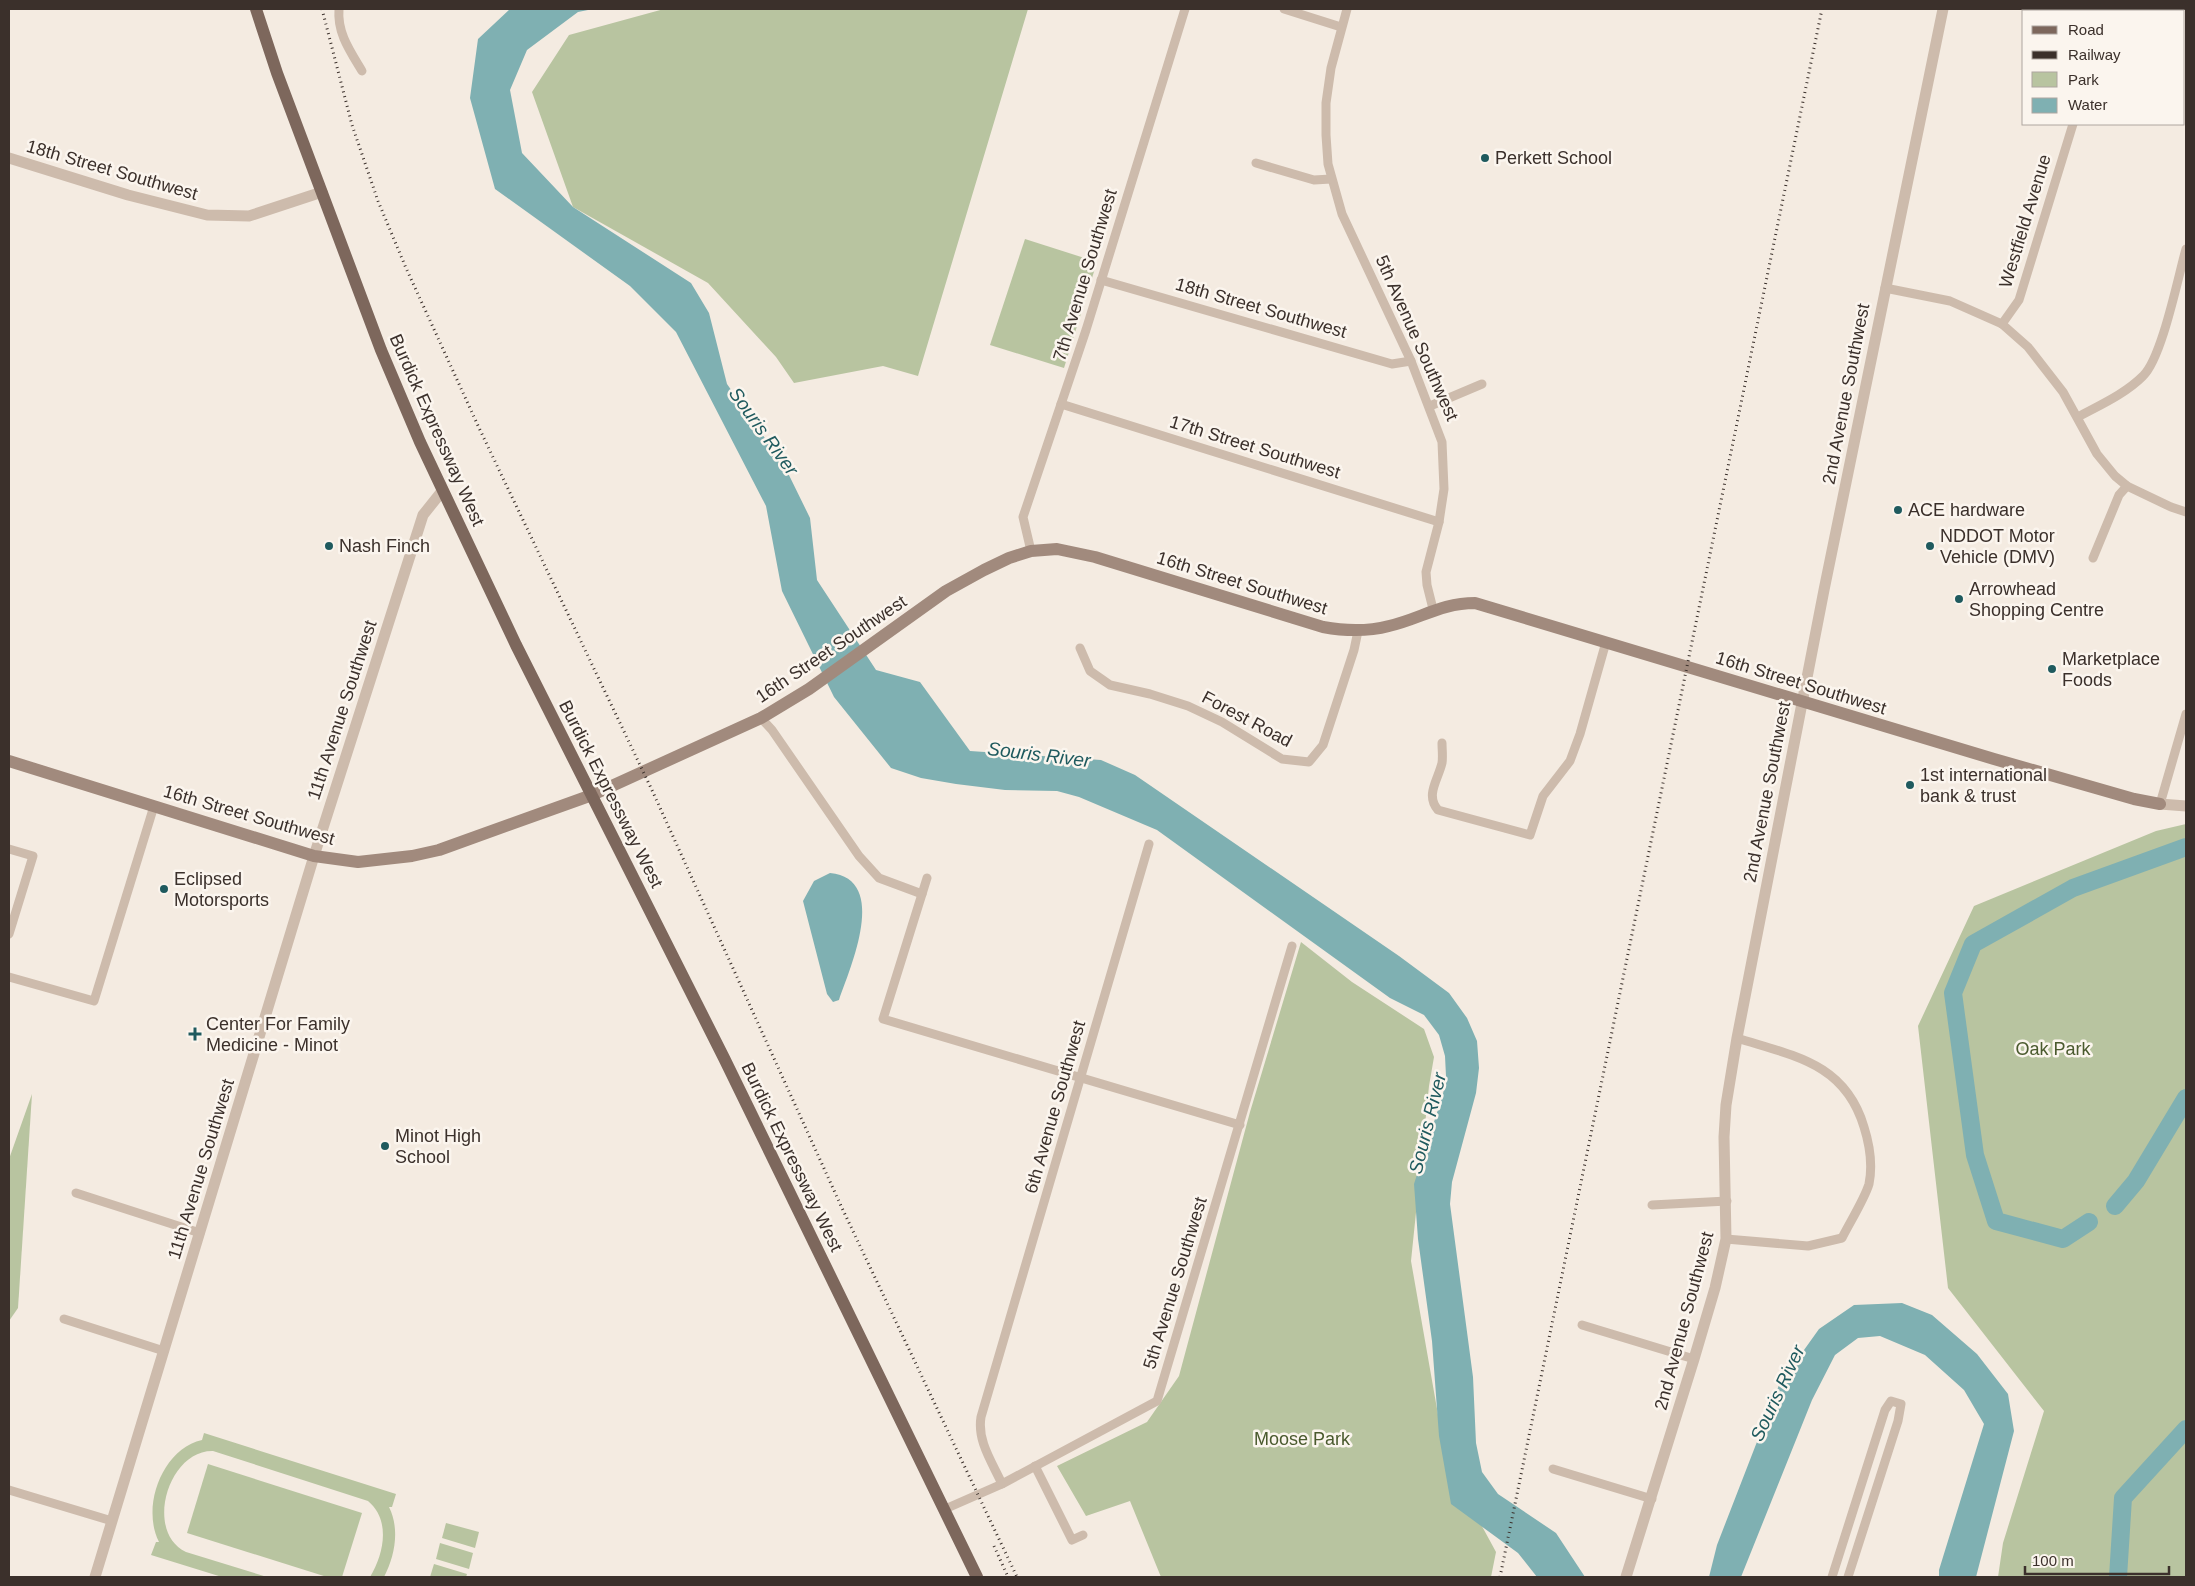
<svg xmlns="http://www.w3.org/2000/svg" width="2195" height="1586" font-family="Helvetica,sans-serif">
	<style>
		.green { fill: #b8c4a0 }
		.water { fill: #7fb0b2 }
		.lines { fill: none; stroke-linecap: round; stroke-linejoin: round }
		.river { stroke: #7fb0b2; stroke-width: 18 }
		.minor { stroke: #cdbbac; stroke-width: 9 }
		.tertiary { stroke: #cdbbac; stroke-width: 11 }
		.secondary { stroke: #a18a7d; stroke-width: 12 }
		.primary { stroke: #7d675c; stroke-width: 12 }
		.rail { stroke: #3b302b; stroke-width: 3; stroke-dasharray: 1 4; stroke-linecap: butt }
		.poi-dot { fill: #1f5a5e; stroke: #fbf5ee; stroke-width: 2 }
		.labels { text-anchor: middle; stroke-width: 5; stroke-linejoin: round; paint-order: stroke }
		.poi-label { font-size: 18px; fill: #3b302b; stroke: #fbf5ee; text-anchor: start }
		.street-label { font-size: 18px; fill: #3b302b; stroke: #fbf5ee }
		.park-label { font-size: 18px; fill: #4a5a2e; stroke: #fbf5ee }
		.water-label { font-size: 19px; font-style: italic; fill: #1f5a5e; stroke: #fbf5ee }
	</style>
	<rect width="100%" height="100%" fill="#f4ebe1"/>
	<g class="green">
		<path d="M664,9H1028L918,376L883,366L794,383L776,357L708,283L573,207L532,92L569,35Z"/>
		<path d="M1025,239L1097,262L1064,368L990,345Z"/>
		<path d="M2186,824V1577H1998L2003,1543L2044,1411L1948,1288L1918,1026L1974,906L2156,831Z"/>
		<path d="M1301,942L1352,982L1424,1029L1434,1057L1429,1086L1411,1261L1446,1460L1496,1552L1491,1577H1161L1130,1501L1086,1516L1057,1466L1147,1422L1179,1376L1250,1112Z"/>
		<path d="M32,1094L18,1308L9,1321V1159Z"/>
		<path d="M204,1433L396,1494L392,1507H389C400,1529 395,1556 384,1577H370C384,1554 391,1520 368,1501L213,1451C168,1450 144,1532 186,1552L267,1577H222L151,1555L156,1542H159C141,1507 162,1449 202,1440Z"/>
		<path d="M208,1464L362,1513L342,1577H327L187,1533Z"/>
		<path d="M446,1523L479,1532L475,1548L442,1538Z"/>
		<path d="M440,1543L473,1553L469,1569L436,1559Z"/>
		<path d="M434,1564L467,1574L466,1577H430Z"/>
	</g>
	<g class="water">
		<path d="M510,9H593L578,12L527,50L510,90L522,153L573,207L691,283L709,313L727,384L785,467L810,518L817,580L876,670L920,682L970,751L1101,760L1135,775L1399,956L1449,993L1467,1018L1477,1041L1479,1068L1476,1093L1452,1182L1450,1204L1473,1377L1476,1443L1482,1472L1498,1494L1556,1533L1585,1577H1537L1518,1553L1451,1504L1439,1436L1432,1341L1418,1239L1414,1184L1443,1094L1446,1076L1445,1056L1439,1035L1424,1015L1390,998L1157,830L1079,797L1057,791L1005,790L956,784L921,778L891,768L834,697L782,591L766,506L676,332L630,286L495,189L470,98L478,39Z"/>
		<path d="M830,873C890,879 850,968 839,1000L833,1002L827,994L803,901L814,881Z"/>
		<path d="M1902,1303L1932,1315L1977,1354L2008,1394L2014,1431L1976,1577H1939V1570L1984,1424L1964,1390L1925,1355L1880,1336L1858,1338L1835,1355L1812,1400L1741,1577H1709L1717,1545L1779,1385L1819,1329L1854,1305Z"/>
	</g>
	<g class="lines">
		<g class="river">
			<path d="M2115,1206L2136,1181L2186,1098"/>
			<path d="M2089,1222L2063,1239L1996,1221L1975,1155L1953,993L1973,944L2073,888L2186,847"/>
			<path d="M2118,1577L2123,1498L2186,1429"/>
		</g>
		<g class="minor">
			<path d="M339,9C337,33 350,51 362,71"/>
			<path d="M1284,9L1341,27"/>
			<path d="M1347,9L1331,68L1326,103V135L1328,164L1342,214L1411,361L1442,442L1444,489L1439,522L1426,572L1427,585L1433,609"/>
			<path d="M2103,11V9"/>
			<path d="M1256,163L1314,180L1331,179"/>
			<path d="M1101,280L1392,364L1411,361"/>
			<path d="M1885,288L1950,301L2002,324L2028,347L2063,392L2097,454L2115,476L2127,486L2171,507L2186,512"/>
			<path d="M2002,324L2019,300L2073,124"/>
			<path d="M1061,404L1439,522"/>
			<path d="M1430,406L1482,384"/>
			<path d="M2078,417C2100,405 2125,394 2143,376C2162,358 2178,277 2186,249"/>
			<path d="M1031,551L1023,517L1086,330L1185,9"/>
			<path d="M2093,558L2119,495L2127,486"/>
			<path d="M1080,648L1090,671L1110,685L1150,694L1188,706L1222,722L1282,759L1309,762L1323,745L1354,650L1358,631"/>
			<path d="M761,718L772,730L859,856L879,878L922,894"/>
			<path d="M1442,743C1442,749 1443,757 1442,763C1438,780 1425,795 1438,810L1530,835L1543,796L1570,761L1580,734L1606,642"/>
			<path d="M2160,804L2186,714"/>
			<path d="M9,849L33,856L9,934"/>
			<path d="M927,878L883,1019L1240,1125"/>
			<path d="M9,977L94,1001L154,806"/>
			<path d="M76,1193L200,1233"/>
			<path d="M1652,1205L1727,1201"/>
			<path d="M1726,1239L1808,1246L1842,1238C1849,1224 1865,1198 1869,1184C1873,1164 1870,1146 1864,1127C1845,1063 1794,1056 1737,1038"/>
			<path d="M64,1319L164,1351"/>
			<path d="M1582,1325L1694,1359"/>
			<path d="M1035,1466L1072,1540L1083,1535"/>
			<path d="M1553,1469L1652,1499"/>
			<path d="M1002,1484C992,1462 977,1441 981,1417L1149,844"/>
			<path d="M9,1490L112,1521"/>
			<path d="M945,1509L1002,1484L1157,1401L1292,946"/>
			<path d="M1832,1577L1885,1410L1891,1401L1901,1404L1898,1421L1848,1577"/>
		</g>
		<g class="tertiary">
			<path d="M9,158L128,195L207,215L249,216L322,192"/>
			<path d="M2160,804L2186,806"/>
			<path d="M95,1577L314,856L423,515L443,490"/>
			<path d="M1626,1577L1694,1359L1715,1288L1726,1239L1724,1137L1726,1105L1737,1038L1824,590L1943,9"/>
		</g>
		<path class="secondary" d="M9,761L314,856L358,862L412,856L439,850L592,795L761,718L809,689L946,591L984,570L1009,558L1031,551L1057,549L1095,557L1323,627C1345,631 1366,632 1389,626C1420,619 1441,603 1475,603L1994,759L2134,799L2160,804"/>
		<path class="primary" d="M256,9L277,73L381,350L420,442L516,645L724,1058L977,1577"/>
		<g class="rail">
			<path d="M322,9L352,125L378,201L406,268L480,430L651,788L842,1208L1017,1577"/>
			<path d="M994,1546L1008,1577"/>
			<path d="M1500,1577L1822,9"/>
		</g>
	</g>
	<g class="poi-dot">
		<circle cx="1485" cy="158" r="5"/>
		<circle cx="1898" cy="510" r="5"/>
		<circle cx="329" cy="546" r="5"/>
		<circle cx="1930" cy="546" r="5"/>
		<circle cx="1959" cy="599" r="5"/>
		<circle cx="2052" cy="669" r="5"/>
		<circle cx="1910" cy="785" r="5"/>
		<circle cx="164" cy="889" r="5"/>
		<path d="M192.5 1026.5h5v5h5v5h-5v5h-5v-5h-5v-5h5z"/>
		<circle cx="385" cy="1146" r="5"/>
	</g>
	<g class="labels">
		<g class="poi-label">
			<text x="1495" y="164">Perkett School</text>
			<text x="1908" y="516">ACE hardware</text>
			<text x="1940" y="542">NDDOT Motor<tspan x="1940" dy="21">Vehicle (DMV)</tspan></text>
			<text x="339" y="552">Nash Finch</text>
			<text x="1969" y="595">Arrowhead<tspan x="1969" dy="21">Shopping Centre</tspan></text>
			<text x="2062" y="665">Marketplace<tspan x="2062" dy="21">Foods</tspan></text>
			<text x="1920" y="781">1st international<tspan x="1920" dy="21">bank &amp; trust</tspan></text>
			<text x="174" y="885">Eclipsed<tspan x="174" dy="21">Motorsports</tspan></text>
			<text x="206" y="1030">Center For Family<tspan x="206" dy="21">Medicine - Minot</tspan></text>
			<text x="395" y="1142">Minot High<tspan x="395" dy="21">School</tspan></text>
		</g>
		<g class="street-label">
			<text transform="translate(112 170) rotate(16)" y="6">18th Street Southwest</text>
			<text transform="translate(2025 221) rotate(-73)" y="6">Westfield Avenue</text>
			<text transform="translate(1085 275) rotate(-73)" y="6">7th Avenue Southwest</text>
			<text transform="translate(1261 308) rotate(16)" y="6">18th Street Southwest</text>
			<text transform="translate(1417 338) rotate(66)" y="6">5th Avenue Southwest</text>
			<text transform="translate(1846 394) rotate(-79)" y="6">2nd Avenue Southwest</text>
			<text transform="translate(437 430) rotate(66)" y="6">Burdick Expressway West</text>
			<text transform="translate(1255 447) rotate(17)" y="6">17th Street Southwest</text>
			<text transform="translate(1242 583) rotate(17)" y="6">16th Street Southwest</text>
			<text transform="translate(831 649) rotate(-34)" y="6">16th Street Southwest</text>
			<text transform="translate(1801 683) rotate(17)" y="6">16th Street Southwest</text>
			<text transform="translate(342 710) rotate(-72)" y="6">11th Avenue Southwest</text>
			<text transform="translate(1247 719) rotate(28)" y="6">Forest Road</text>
			<text transform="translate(1767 792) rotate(-79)" y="6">2nd Avenue Southwest</text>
			<text transform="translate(611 794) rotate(63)" y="6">Burdick Expressway West</text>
			<text transform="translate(249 815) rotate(16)" y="6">16th Street Southwest</text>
			<text transform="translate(1055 1107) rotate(-74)" y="6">6th Avenue Southwest</text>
			<text transform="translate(792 1157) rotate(64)" y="6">Burdick Expressway West</text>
			<text transform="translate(201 1169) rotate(-73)" y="6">11th Avenue Southwest</text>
			<text transform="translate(1175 1283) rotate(-73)" y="6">5th Avenue Southwest</text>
			<text transform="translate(1684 1321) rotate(-75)" y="6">2nd Avenue Southwest</text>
		</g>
		<g class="park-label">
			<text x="2053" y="1055">Oak Park</text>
			<text x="1302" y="1445">Moose Park</text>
		</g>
		<g class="water-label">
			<text transform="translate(764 431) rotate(54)" y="7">Souris River</text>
			<text transform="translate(1039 754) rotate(7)" y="7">Souris River</text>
			<text transform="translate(1427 1123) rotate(-76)" y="7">Souris River</text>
			<text transform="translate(1777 1393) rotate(-65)" y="7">Souris River</text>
		</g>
	</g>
	<rect width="2195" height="1586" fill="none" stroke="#3b302b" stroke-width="20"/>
	<rect x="2022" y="10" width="162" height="115" fill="#fbf5ee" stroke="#aea6a0"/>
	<rect x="2032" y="26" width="25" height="8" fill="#7d675c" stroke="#aea6a0"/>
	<text x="2068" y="35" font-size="15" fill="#3b302b">Road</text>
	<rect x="2032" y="51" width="25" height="8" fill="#3b302b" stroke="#aea6a0"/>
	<text x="2068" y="60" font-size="15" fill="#3b302b">Railway</text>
	<rect x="2032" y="72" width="25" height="15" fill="#b8c4a0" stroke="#aea6a0"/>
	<text x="2068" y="85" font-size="15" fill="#3b302b">Park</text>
	<rect x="2032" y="98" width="25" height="15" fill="#7fb0b2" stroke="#aea6a0"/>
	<text x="2068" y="110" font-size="15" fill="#3b302b">Water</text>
	<path d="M2025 1566v8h144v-8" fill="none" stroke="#3b302b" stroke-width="2.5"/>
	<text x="2032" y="1566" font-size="15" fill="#3b302b" stroke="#fbf5ee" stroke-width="4" paint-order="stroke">100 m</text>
</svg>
